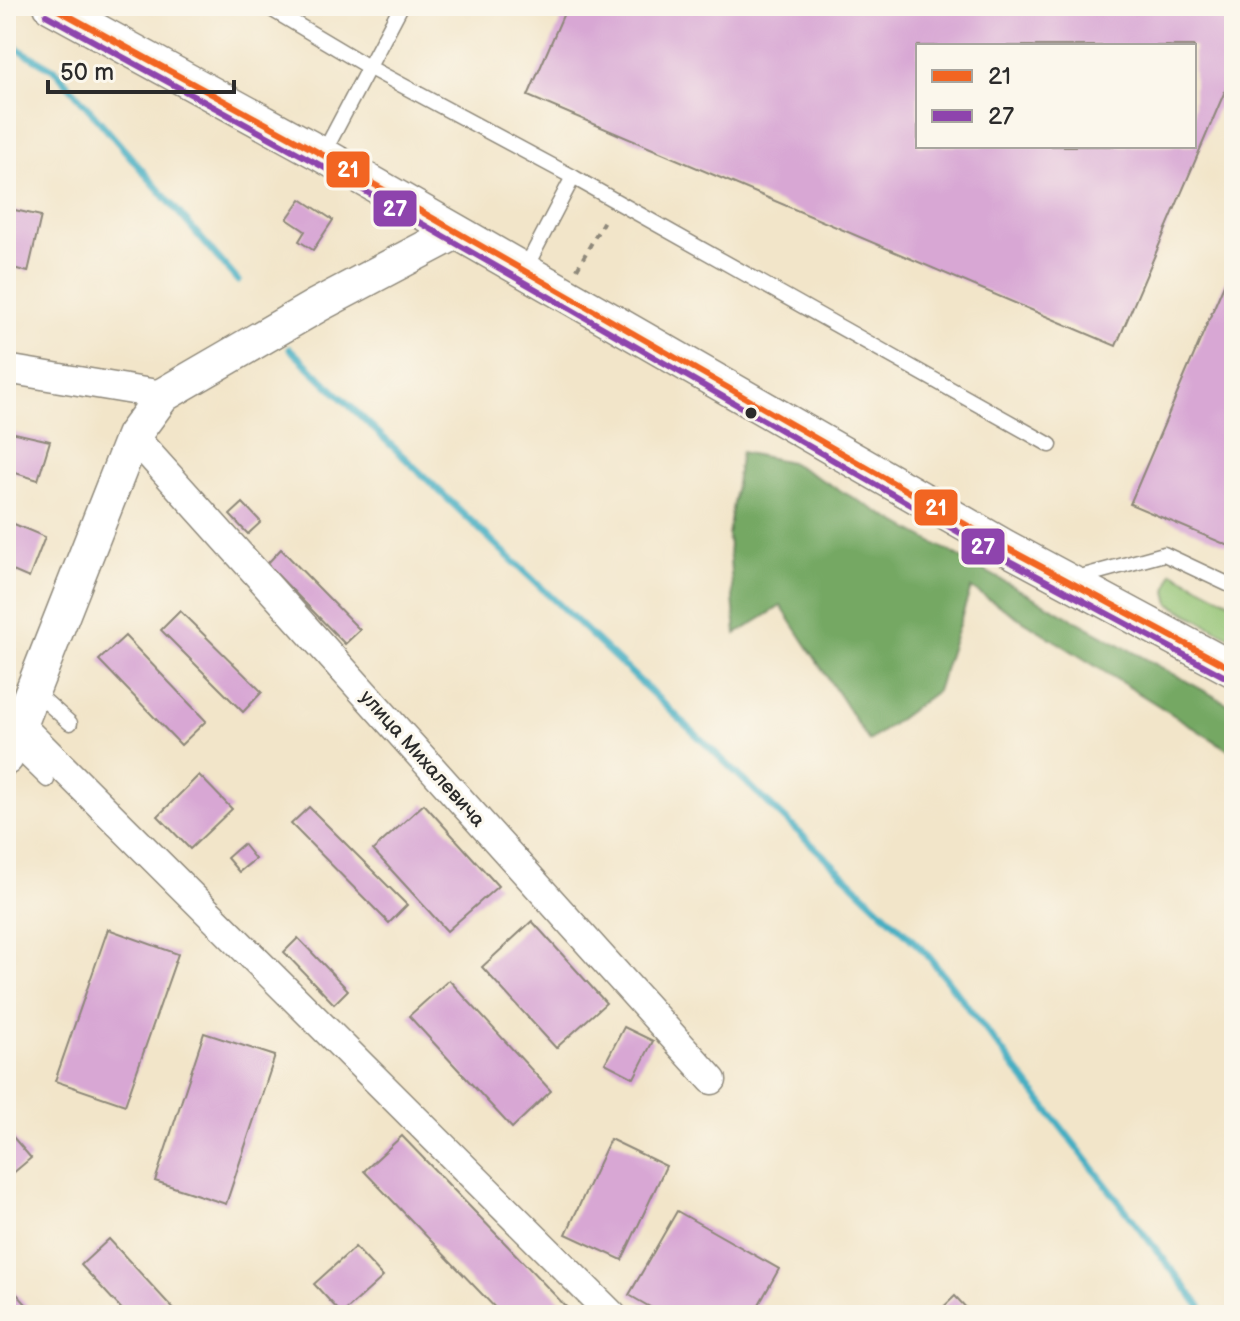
<svg xmlns="http://www.w3.org/2000/svg" width="1240" height="1321" font-family="'Balsamiq Sans',sans-serif">
	<style>
		.green { fill: #92c272; stroke: #5e764e; stroke-width: 2 }
		.forest { fill: #75a864; stroke: #506a48; stroke-width: 2 }
		.lines { fill: none; stroke-linecap: round; stroke-linejoin: round }
		.stream { stroke: #44aec2; stroke-width: 7 }
		.building { fill: #d8a7d4; fill-rule: evenodd }
		.service-casing { stroke: #8e887a; stroke-width: 17 }
		.minor-casing { stroke: #8e887a; stroke-width: 31 }
		.tertiary-casing { stroke: #8e887a; stroke-width: 37 }
		.path { stroke: #8e887a; stroke-width: 4; stroke-dasharray: 6 6; stroke-linecap: butt }
		.service { stroke: #fff; stroke-width: 14 }
		.minor { stroke: #fff; stroke-width: 28 }
		.tertiary { stroke: #fff; stroke-width: 34 }
		.bus-1-casing { stroke: #fbf7ec; stroke-width: 12 }
		.bus-2-casing { stroke: #fbf7ec; stroke-width: 12 }
		.bus-1 { stroke: #f26522; stroke-width: 6 }
		.bus-2 { stroke: #8e44ad; stroke-width: 6 }
		.bus-dot { fill: #2b2b2b; stroke: #fbf7ec; stroke-width: 3 }
		.labels { text-anchor: middle; stroke-width: 6; stroke-linejoin: round; paint-order: stroke }
		.street-label { font-size: 20px; fill: #2b2b2b; stroke: #fbf7ec }
		.line-badge { stroke: #fbf7ec; stroke-width: 3 }
		.badge-label { font-size: 22px; text-anchor: middle; font-weight: bold; fill: #fff }
	</style>
	<rect width="100%" height="100%" fill="#fbf7ec"/>
	<filter id="ink" filterUnits="userSpaceOnUse"><feTurbulence type="fractalNoise" baseFrequency=".0125" numOctaves="2"/><feDisplacementMap in="SourceGraphic" scale="16" xChannelSelector="R" yChannelSelector="G"/><feConvolveMatrix kernelMatrix="1 2 1 2 8 2 1 2 1" color-interpolation-filters="sRGB"/></filter>
	<filter id="wash" filterUnits="userSpaceOnUse"><feTurbulence type="fractalNoise" baseFrequency=".006" numOctaves="4" result="noise"/><feDisplacementMap in="SourceGraphic" scale="32" xChannelSelector="R" yChannelSelector="G"/><feGaussianBlur stdDeviation="1.8" result="paint"/><feColorMatrix in="noise" values="0 0 0 0 0 0 0 0 0 0 0 0 0 0 0 0 0 1.4 0 .05"/><feComposite in="paint" operator="in"/></filter>
	<g filter="url(#wash)">
		<rect width="100%" height="100%" fill="#f2e5c9"/>
		<path class="green" d="M1172,572L1234,604V639L1170,604L1167,591Z"/>
		<path class="forest" d="M741,452L790,462L912,531L1234,707V753L971,588L937,691L869,741L781,606L736,634L728,535Z"/>
		<g class="lines">
			<g class="stream">
				<path d="M6,42L56,71L238,281"/>
				<path d="M290,349L926,953L1207,1315"/>
			</g>
		</g>
		<g id="blocks">
			<g class="building">
				<path d="M567,6H1234V70L1116,346L528,96ZM918,46H1194V146H918Z"/>
				<path d="M301,199L333,220L313,250L299,241L305,231L287,219Z"/>
				<path d="M6,208L41,216L28,272L6,266Z"/>
				<path d="M1234,261V548L1130,504Z"/>
				<path d="M6,431L50,441L38,480L6,470Z"/>
				<path d="M243,503L261,522L248,534L230,515Z"/>
				<path d="M7,521L45,537L29,578L6,568Z"/>
				<path d="M281,549L360,630L345,644L267,564Z"/>
				<path d="M180,611L262,692L243,712L161,630Z"/>
				<path d="M125,636L206,721L181,745L99,660Z"/>
				<path d="M6,646L15,649L6,672Z"/>
				<path d="M199,775L232,809L190,849L158,816Z"/>
				<path d="M424,804L498,886L447,931L373,850Z"/>
				<path d="M309,807L407,905L389,923L291,824Z"/>
				<path d="M243,844L255,859L239,872L227,858Z"/>
				<path d="M532,921L606,1003L556,1048L482,967Z"/>
				<path d="M108,929L178,954L125,1105L55,1081Z"/>
				<path d="M298,938L348,990L334,1004L284,952Z"/>
				<path d="M449,980L551,1091L512,1128L409,1016Z"/>
				<path d="M624,1027L653,1041L634,1078L605,1063Z"/>
				<path d="M204,1033L275,1056L226,1204L155,1181Z"/>
				<path d="M6,1129L31,1158L6,1179Z"/>
				<path d="M402,1136L574,1315H502L364,1171Z"/>
				<path d="M610,1139L666,1166L622,1260L566,1234Z"/>
				<path d="M677,1211L779,1269L753,1315H664L629,1295Z"/>
				<path d="M109,1239L179,1315H127L81,1265Z"/>
				<path d="M355,1247L383,1277L342,1314L314,1284Z"/>
				<path d="M6,1282L36,1315H6Z"/>
				<path d="M955,1296L973,1315H935Z"/>
			</g>
		</g>
	</g>
	<g filter="url(#ink)">
		<use href="#blocks" fill-opacity="0" stroke="#8e887a" stroke-width="2"/>
		<g class="lines">
			<g class="service-casing">
				<g id="service">
					<path d="M266,6L370,68L573,177L524,271"/>
					<path d="M323,154L401,6"/>
					<path d="M573,177L1050,445"/>
					<path d="M1073,579L1164,554L1234,587"/>
					<path d="M34,691L70,723"/>
					<path d="M11,745L47,780"/>
				</g>
			</g>
			<g class="minor-casing">
				<g id="minor">
					<path d="M6,369L163,395"/>
					<path d="M133,436L712,1080"/>
					<path d="M19,724L612,1315"/>
				</g>
			</g>
			<g class="tertiary-casing">
				<g id="tertiary">
					<path d="M51,6L323,155L1005,547L1234,670"/>
					<path d="M6,758L133,436L163,395L318,305L456,232"/>
				</g>
			</g>
			<path class="path" d="M577,269L606,217"/>
			<use href="#service" class="service"/>
			<use href="#minor" class="minor"/>
			<use href="#tertiary" class="tertiary"/>
			<g class="bus-1-casing">
				<path id="bus-1" d="M51,6L323,155L1005,547L1234,670"/>
			</g>
			<g class="bus-2-casing">
				<path id="bus-2" d="M46,15L318,164L1000,556L1229,679"/>
			</g>
			<use href="#bus-1" class="bus-1"/>
			<use href="#bus-2" class="bus-2"/>
		</g>
	</g>
	<circle class="bus-dot" cx="751" cy="413" r="7"/>
	<g class="labels">
		<g class="street-label">
			<text transform="translate(423 758) rotate(48)" y="7">улица Михалевича</text>
		</g>
	</g>
	<g class="line-badge">
		<rect x="325" y="150" width="46" height="39" rx="8" fill="#f26522"/>
		<rect x="372" y="189" width="46" height="39" rx="8" fill="#8e44ad"/>
		<rect x="913" y="488" width="46" height="39" rx="8" fill="#f26522"/>
		<rect x="960" y="527" width="46" height="39" rx="8" fill="#8e44ad"/>
	</g>
	<g class="badge-label">
		<text x="348" y="177">21</text>
		<text x="395" y="216">27</text>
		<text x="936" y="515">21</text>
		<text x="983" y="554">27</text>
	</g>
	<rect width="1240" height="1321" fill="none" stroke="#fbf7ec" stroke-width="32"/>
	<rect x="916" y="44" width="280" height="104" fill="#fbf7ec" stroke="#a8a59f" stroke-width="2"/>
	<rect x="932" y="70" width="40" height="12" fill="#f26522" stroke="#a8a59f" stroke-width="2"/>
	<text x="988" y="84" font-size="24" fill="#2b2b2b">21</text>
	<rect x="932" y="110" width="40" height="12" fill="#8e44ad" stroke="#a8a59f" stroke-width="2"/>
	<text x="988" y="124" font-size="24" fill="#2b2b2b">27</text>
	<path d="M48 80v12h186v-12" fill="none" stroke="#2b2b2b" stroke-width="4"/>
	<text x="60" y="80" font-size="24" fill="#2b2b2b" stroke="#fbf7ec" stroke-width="6" paint-order="stroke">50 m</text>
</svg>
